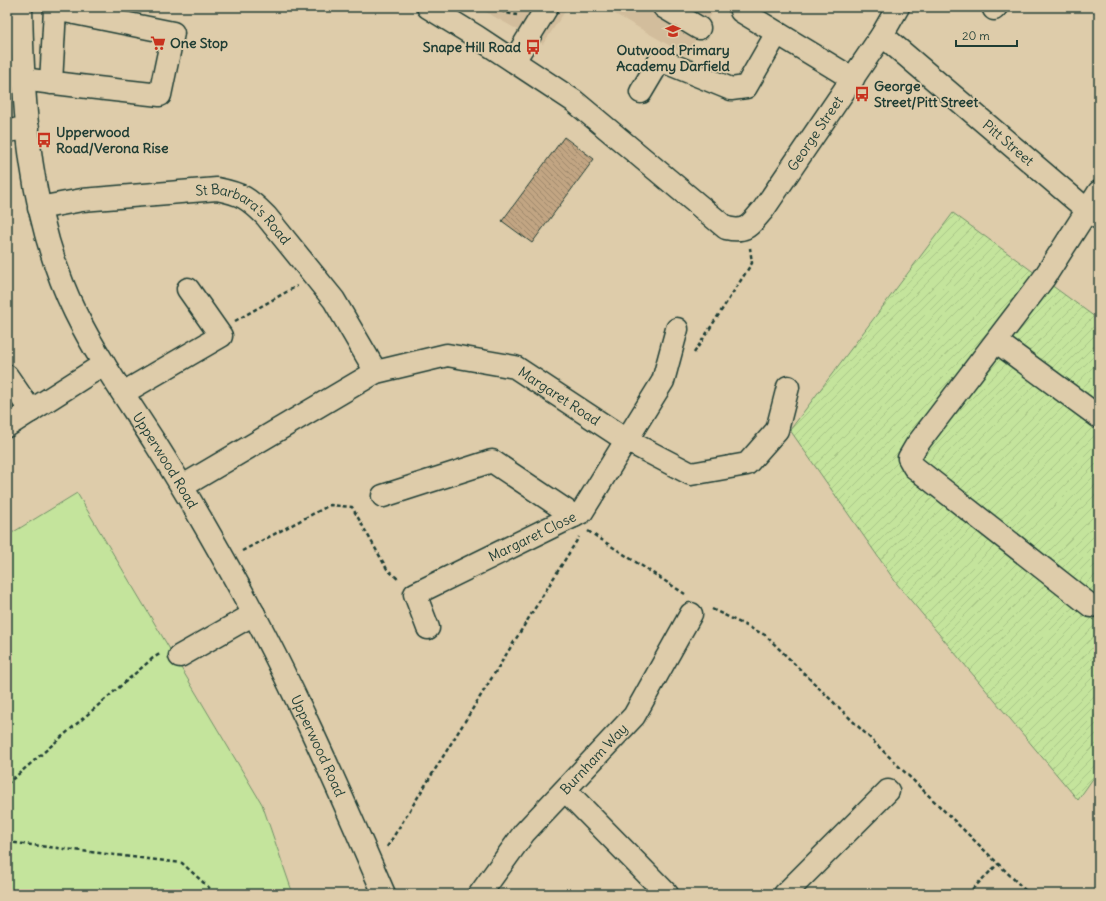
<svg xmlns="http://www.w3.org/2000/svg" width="1106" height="901" font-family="Delius,sans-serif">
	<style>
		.built { fill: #d2bd9c }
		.park { fill: #c4e49c; stroke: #729068 }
		.garden { fill: url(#garden-furrows); stroke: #729068 }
		.building { fill: url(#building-back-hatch); stroke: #1f3d34 }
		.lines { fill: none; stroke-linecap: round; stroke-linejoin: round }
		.minor-casing { stroke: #1f3d34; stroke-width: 25 }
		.major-casing { stroke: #1f3d34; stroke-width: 25 }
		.path { stroke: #1f3d34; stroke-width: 2.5; stroke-dasharray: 4 3; stroke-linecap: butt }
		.minor { stroke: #deccaa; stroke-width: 22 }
		.major { stroke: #deccaa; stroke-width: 22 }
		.labels { text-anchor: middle; stroke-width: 3.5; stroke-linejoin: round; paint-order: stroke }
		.poi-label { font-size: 14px; font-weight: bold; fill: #1f3d34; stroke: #deccaa; text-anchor: start }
		.street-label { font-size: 14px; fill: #1f3d34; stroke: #deccaa }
	</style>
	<defs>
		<pattern id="garden-furrows" width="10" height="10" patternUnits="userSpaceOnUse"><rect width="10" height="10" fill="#c4e49c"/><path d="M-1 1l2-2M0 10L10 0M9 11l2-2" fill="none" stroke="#a8c487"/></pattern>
		<pattern id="building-back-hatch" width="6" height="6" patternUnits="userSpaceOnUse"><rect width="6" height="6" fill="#c2a583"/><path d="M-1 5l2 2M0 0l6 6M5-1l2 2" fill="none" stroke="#9d886c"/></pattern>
	</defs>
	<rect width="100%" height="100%" fill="#deccaa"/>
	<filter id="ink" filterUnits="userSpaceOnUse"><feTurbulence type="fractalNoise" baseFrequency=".025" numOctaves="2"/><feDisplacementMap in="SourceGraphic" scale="8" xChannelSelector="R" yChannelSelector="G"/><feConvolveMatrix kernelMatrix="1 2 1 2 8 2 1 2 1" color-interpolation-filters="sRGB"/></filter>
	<g filter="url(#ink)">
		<g class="built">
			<path d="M477,7H568L543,44Z"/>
			<path d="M603,7H716L686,55Z"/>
		</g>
		<path class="park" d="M77,493L262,804L293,894H7V536Z"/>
		<path class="garden" d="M953,213L1099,320V770L1078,800L897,584L790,430Z"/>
		<path class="building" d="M564,137L594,159L532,243L502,221Z"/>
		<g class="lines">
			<g class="minor-casing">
				<g id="minor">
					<path id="s1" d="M21,7C23,110 29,218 75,312C98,359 129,402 157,446C183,487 207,529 231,572C289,676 337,785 384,894"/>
					<path d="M664,7L699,28"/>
					<path d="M994,9L996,7"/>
					<path d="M741,11L853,79"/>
					<path id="s2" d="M882,35L1087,210L1099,218"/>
					<path d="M514,61L547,7"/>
					<path d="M22,79C68,85 114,90 160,95L173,33L55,9L51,83"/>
					<path d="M641,92L660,60L731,89L746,87L777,33"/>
					<path d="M7,131L28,128"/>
					<path id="s3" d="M39,208L82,200L217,189C242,194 248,198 266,216L334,300L376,372"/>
					<path d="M997,342L1099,417"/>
					<path d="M7,376L31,411"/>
					<path d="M123,393L221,336L188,289"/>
					<path d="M7,426L104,364"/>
					<path id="s4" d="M183,486L376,372L447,355L515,367L626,440L691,474L747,464L777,430L788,387"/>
					<path d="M383,496L492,461L574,516"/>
					<path d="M1091,606L914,467L909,458L916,446L1044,278L1099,192"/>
					<path id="s5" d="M428,628L415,594L582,512L663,381L677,329"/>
					<path d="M180,656L254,614"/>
					<path d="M566,791L667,894"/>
					<path id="s6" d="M480,894L524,833L634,716L691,614"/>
					<path d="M785,894L888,791"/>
				</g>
			</g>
			<g class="major-casing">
				<g id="major">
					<path id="s7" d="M428,7L477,37L574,101L726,228C748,233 750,224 763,210L882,35L898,7"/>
				</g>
			</g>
			<g class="path">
				<path d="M495,7L506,13L517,15"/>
				<path d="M235,321L297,286"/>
				<path d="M694,353L752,263L750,248"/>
				<path d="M588,531L685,594"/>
				<path d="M242,551L330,505L352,507L387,569L399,580"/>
				<path d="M712,609L765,635L1029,894"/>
				<path d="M7,784L153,658L160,654"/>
				<path d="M7,842L182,863L216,894"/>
				<path d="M387,847L579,537"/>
				<path d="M967,894L998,864"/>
			</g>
			<use href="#minor" class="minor"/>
			<use href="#major" class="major"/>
		</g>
	</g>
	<defs>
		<g id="school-bare" transform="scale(1.2)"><path d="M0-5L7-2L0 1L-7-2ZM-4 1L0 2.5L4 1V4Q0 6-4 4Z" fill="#c8321e" stroke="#deccaa" stroke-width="2.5" paint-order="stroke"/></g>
		<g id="supermarket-bare" transform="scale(1.2)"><path d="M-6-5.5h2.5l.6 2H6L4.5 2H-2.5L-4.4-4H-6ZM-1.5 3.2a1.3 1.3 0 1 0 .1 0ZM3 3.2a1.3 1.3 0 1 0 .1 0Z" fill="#c8321e" stroke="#deccaa" stroke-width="2.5" paint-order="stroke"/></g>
		<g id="bus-bare" transform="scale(1.2)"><path d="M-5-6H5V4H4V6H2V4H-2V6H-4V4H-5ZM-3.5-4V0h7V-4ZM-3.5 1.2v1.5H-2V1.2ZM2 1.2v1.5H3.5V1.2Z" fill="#c8321e" stroke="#deccaa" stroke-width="2.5" paint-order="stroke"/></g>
	</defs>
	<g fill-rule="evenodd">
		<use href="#school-bare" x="673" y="31"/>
		<use href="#supermarket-bare" x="158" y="43"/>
		<use href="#bus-bare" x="533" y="47"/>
		<use href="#bus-bare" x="862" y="94"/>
		<use href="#bus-bare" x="44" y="140"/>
	</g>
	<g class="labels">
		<g class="poi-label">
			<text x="170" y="48">One Stop</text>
			<text x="521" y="52" text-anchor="end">Snape Hill Road</text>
			<text x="673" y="55" text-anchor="middle">Outwood Primary<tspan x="673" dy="16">Academy Darfield</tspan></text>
			<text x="874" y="91">George<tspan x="874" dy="16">Street/Pitt Street</tspan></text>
			<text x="56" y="137">Upperwood<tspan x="56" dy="16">Road/Verona Rise</tspan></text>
		</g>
		<g class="street-label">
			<text dy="5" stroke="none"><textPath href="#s7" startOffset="509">George Street</textPath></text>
			<text dy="5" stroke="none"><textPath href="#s2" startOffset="166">Pitt Street</textPath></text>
			<text dy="5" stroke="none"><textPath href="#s3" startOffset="214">St Barbara's Road</textPath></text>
			<text dy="5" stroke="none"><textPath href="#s4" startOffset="419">Margaret Road</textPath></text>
			<text dy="5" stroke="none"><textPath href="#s1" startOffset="486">Upperwood Road</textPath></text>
			<text dy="5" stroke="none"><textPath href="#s5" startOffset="167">Margaret Close</textPath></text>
			<text dy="5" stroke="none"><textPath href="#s1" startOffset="810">Upperwood Road</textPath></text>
			<text dy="5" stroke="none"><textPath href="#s6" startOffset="177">Burnham Way</textPath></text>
		</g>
	</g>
	<rect width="1106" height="901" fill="none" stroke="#deccaa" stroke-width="24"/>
	<rect x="12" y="12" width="1082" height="877" fill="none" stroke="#1f3d34" stroke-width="1.5" filter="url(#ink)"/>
	<path d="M956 40v6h61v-6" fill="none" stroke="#1f3d34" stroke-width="2"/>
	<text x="962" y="40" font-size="12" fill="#1f3d34" stroke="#deccaa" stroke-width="3" paint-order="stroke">20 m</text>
</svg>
